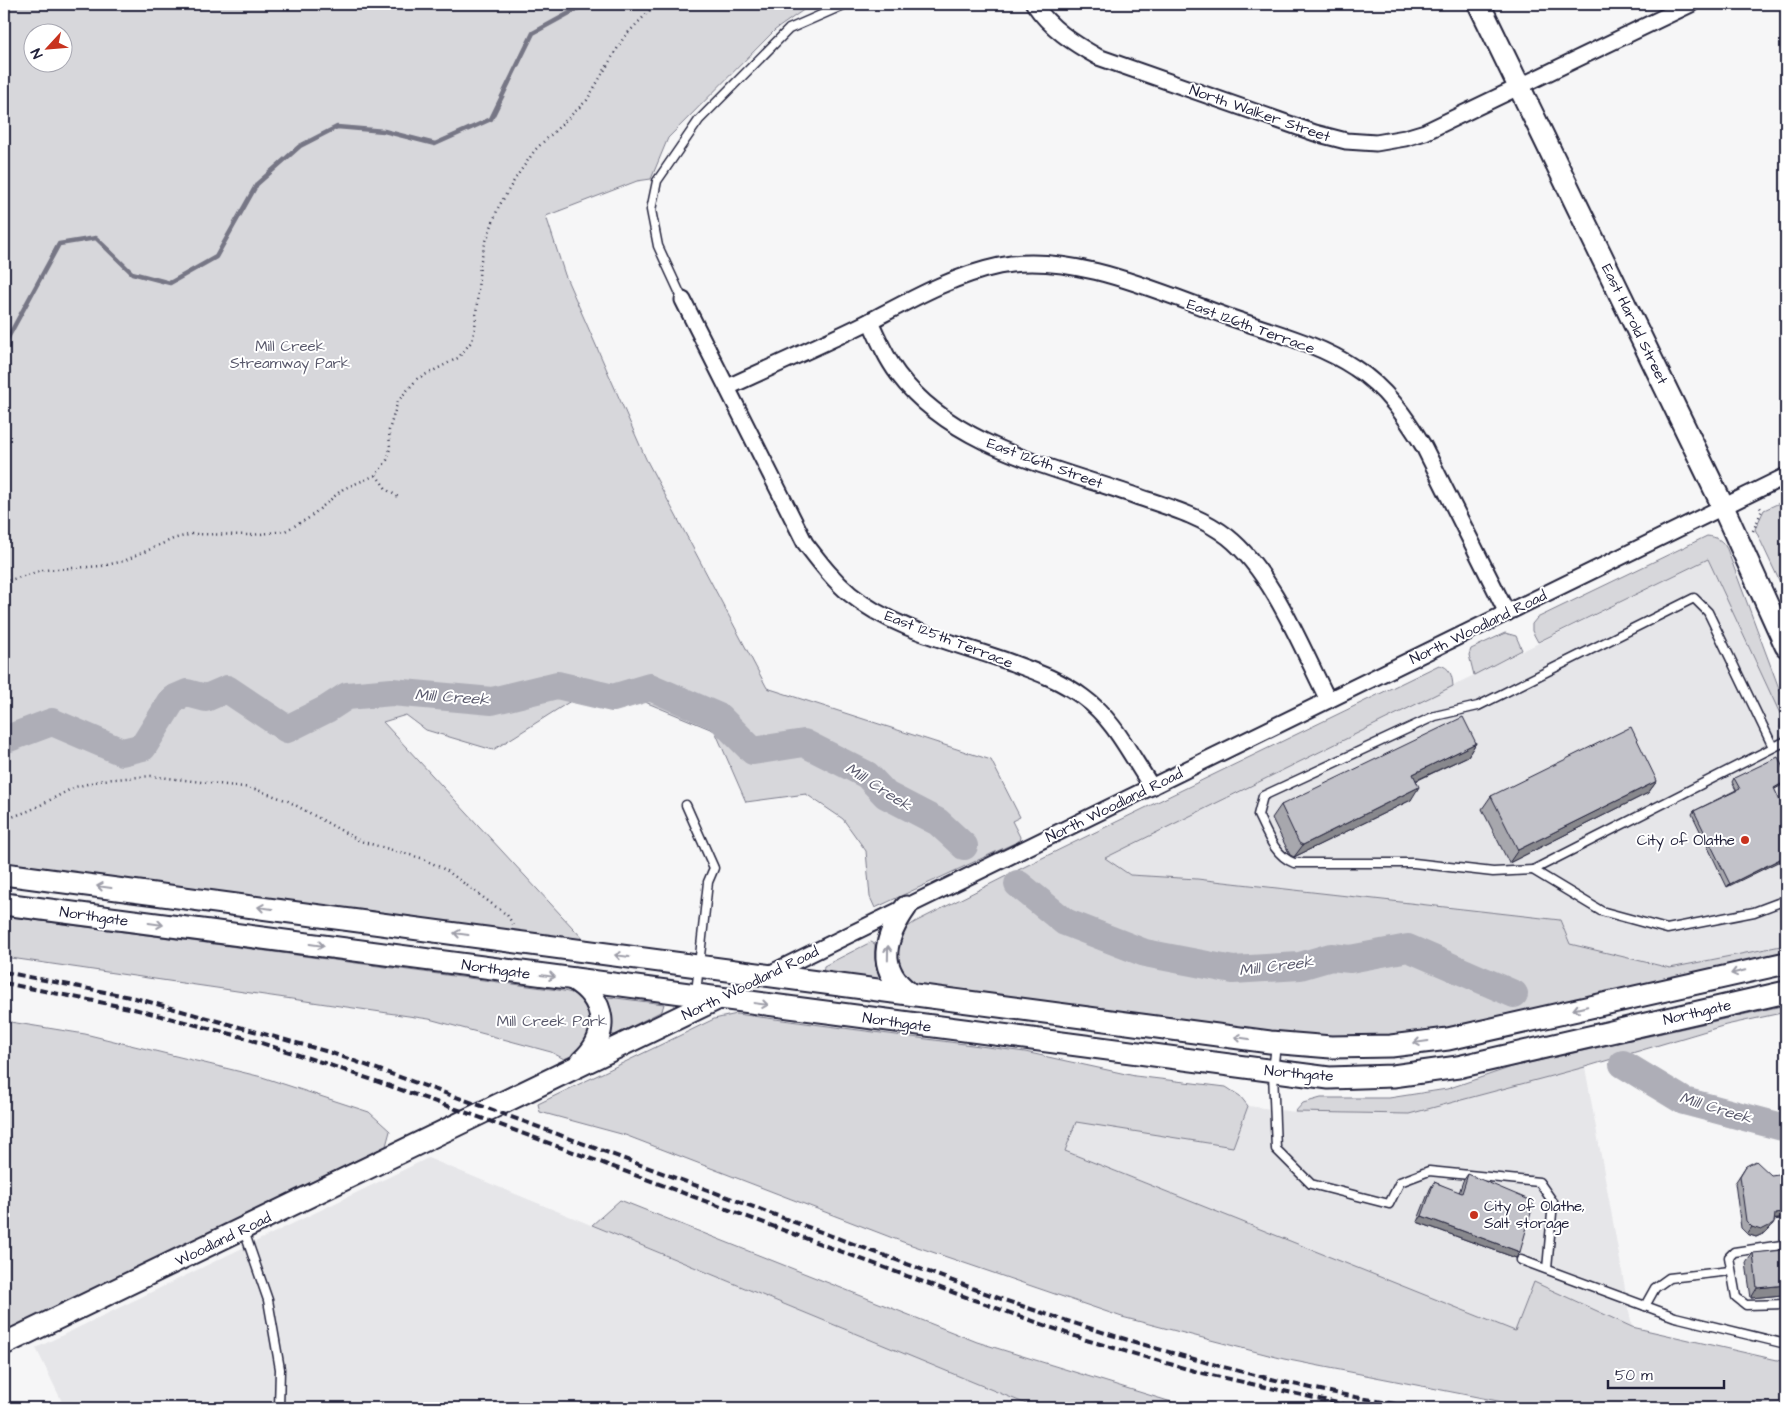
<svg xmlns="http://www.w3.org/2000/svg" width="1790" height="1412" font-family="'Architects Daughter',sans-serif">
	<style>
		.built { fill: #e6e6e9 }
		.green { fill: #d7d7db; stroke: #7c7c8b; fill-rule: evenodd }
		.lines { fill: none; stroke-linecap: round; stroke-linejoin: round }
		.stream { stroke: #767685; stroke-width: 4.5 }
		.river { stroke: #aeaeb7; stroke-width: 28 }
		.service-casing { stroke: #22223b; stroke-width: 11 }
		.minor-casing { stroke: #22223b; stroke-width: 19 }
		.secondary-casing { stroke: #22223b; stroke-width: 25 }
		.path { stroke: #22223b; stroke-width: 2.5; stroke-dasharray: 1 4; stroke-linecap: butt }
		.service { stroke: #fff; stroke-width: 8 }
		.minor { stroke: #fff; stroke-width: 15 }
		.secondary { stroke: #fff; stroke-width: 21 }
		.rail { stroke: #22223b; stroke-width: 4; stroke-dasharray: 8 4; stroke-linecap: butt }
		.wall { fill: #a7a7ad; stroke: #22223b }
		.shaded-wall { fill: #88888d; stroke: #22223b }
		.building { fill: #c2c2c9; stroke: #22223b }
		.oneway { stroke: #9c9ca7 }
		.poi-dot { fill: #c8321e; stroke: #fff; stroke-width: 2 }
		.labels { text-anchor: middle; stroke-width: 4; stroke-linejoin: round; paint-order: stroke }
		.street-label { font-size: 15px; fill: #22223b; stroke: #fff }
		.park-label { font-size: 15px; fill: #58586b; stroke: #fff }
		.poi-label { font-size: 15px; fill: #22223b; stroke: #fff; text-anchor: end }
		.water-label { font-size: 16px; font-style: italic; fill: #5a5a6d; stroke: #fff }
	</style>
	<rect width="100%" height="100%" fill="#f6f6f7"/>
	<filter id="ink" filterUnits="userSpaceOnUse"><feTurbulence type="fractalNoise" baseFrequency=".02" numOctaves="2"/><feDisplacementMap in="SourceGraphic" scale="10" xChannelSelector="R" yChannelSelector="G"/><feConvolveMatrix kernelMatrix="1 2 1 2 8 2 1 2 1" color-interpolation-filters="sRGB"/></filter>
	<g filter="url(#ink)">
		<g class="built">
			<path d="M1708,559L1782,718L1780,728L1786,740V945L1670,968L1570,944L1560,920L1197,879L1130,875L1105,858Z"/>
			<path d="M1585,1067L1632,1327L1534,1282L1515,1331L1064,1151L1076,1121L1233,1147L1248,1106L1296,1112L1409,1114Z"/>
			<path d="M428,1158L1036,1408H65L36,1348Z"/>
		</g>
		<g class="green">
			<path d="M4,4H812L775,30L668,138L651,179L637,181L546,216L565,275L646,459L767,688L991,760L1020,817L1012,821L1020,837L1019,841L875,908L870,897L866,851L843,819L806,794L746,802L715,731L645,702L585,692L493,750L426,730L406,715L383,722L585,941L4,874ZM32,32H62V62H32Z"/>
			<path d="M1786,500V595L1755,529L1764,510Z"/>
			<path d="M1707,536C1717,537 1722,540 1727,549L1786,707V726L1780,728L1782,718L1708,559L1538,642L1532,631V624L1537,618Z"/>
			<path d="M1505,633L1516,636L1522,650L1474,675L1469,655L1471,649Z"/>
			<path d="M1439,665C1450,667 1452,675 1453,686L1105,858L1130,875L1197,879L1560,920L1570,944L1670,968L1786,945V955L1450,1031L1392,1038L1279,1035L930,989C925,987 919,986 915,984C899,974 888,948 902,932C905,928 911,925 915,922L1036,861Z"/>
			<path d="M4,916L558,990C563,991 570,992 574,994C587,1003 596,1025 589,1040C584,1050 573,1055 564,1059L551,1052L429,1019L4,957Z"/>
			<path d="M871,942L875,944V960L880,979L877,981L823,974L824,966Z"/>
			<path d="M608,997L664,1004L662,1011L615,1035L610,1034C611,1021 606,1008 608,997Z"/>
			<path d="M1786,1005V1012L1726,1025L1585,1067L1409,1114L1295,1112L1303,1103L1321,1098H1389L1447,1089L1512,1067Z"/>
			<path d="M737,1014L1025,1052L1135,1076L1226,1087L1240,1096L1248,1106L1233,1147L1076,1122L1065,1151L1515,1331L1534,1282L1632,1327L1786,1362V1402L1678,1408L1508,1403L1284,1359L1122,1317L903,1242L625,1135L540,1112L538,1104L714,1019Z"/>
			<path d="M4,1021L85,1034L262,1077L369,1112L390,1131L386,1146L4,1332Z"/>
			<path d="M620,1200L977,1342L1191,1408H1036L592,1225Z"/>
		</g>
		<g class="lines">
			<path class="stream" d="M4,345L59,244L96,238L132,273L170,283L216,257L257,184L300,146L337,127L384,131L435,144L491,119L533,33L586,4"/>
			<g class="river">
				<path d="M4,740L52,722L122,752L143,747L173,699L187,693L206,698L227,689L287,729L327,709L347,696L392,692L492,701L557,685L613,698L650,687L719,717L753,751L804,743L867,775L886,795L938,822L964,846"/>
				<path d="M1018,884L1065,922L1145,953L1233,970L1300,966L1331,957L1350,959L1408,948L1514,994"/>
				<path d="M1623,1064L1684,1101L1786,1128"/>
			</g>
			<g class="service-casing">
				<g id="service">
					<path d="M683,300L658,246L651,210L657,181L699,120L789,29L846,4"/>
					<path d="M1786,741L1533,870L1601,911L1667,929L1754,912L1786,900"/>
					<path d="M686,805L714,868L708,882L696,993"/>
					<path d="M1533,870L1493,872L1414,863H1294C1274,855 1267,833 1258,815L1263,796L1435,716L1478,706L1694,598L1708,612L1773,747"/>
					<path d="M1276,1044L1273,1072L1276,1149L1311,1184L1389,1204L1400,1182L1429,1171L1539,1182L1553,1202L1547,1269"/>
					<path d="M244,1231L268,1300L280,1369L279,1408"/>
					<path d="M1786,1246L1782,1245L1734,1252L1729,1257L1736,1297L1746,1305L1786,1304"/>
					<path d="M1521,1260L1675,1317L1786,1344"/>
					<path d="M1645,1306L1655,1288L1669,1278L1730,1271"/>
				</g>
			</g>
			<g class="minor-casing">
				<g id="minor">
					<path d="M1034,4C1050,28 1073,43 1098,57L1315,133L1346,141L1376,143L1405,138L1425,132L1691,4"/>
					<path d="M683,300L805,543C819,561 832,579 850,594C893,629 952,642 1004,660C1031,670 1059,679 1083,697C1115,720 1130,755 1152,787"/>
					<path d="M870,321C878,339 886,358 898,374C953,447 1054,467 1136,496C1168,507 1201,516 1228,537C1273,573 1302,649 1328,700"/>
					<path d="M728,387C775,365 824,344 870,321C912,299 952,276 999,266C1072,251 1161,293 1229,317C1271,332 1318,343 1355,368C1385,387 1406,417 1424,447L1507,613"/>
					<path d="M767,975L1786,476"/>
				</g>
			</g>
			<g class="secondary-casing">
				<g id="secondary">
					<path d="M1479,4L1718,496L1786,646"/>
					<path d="M4,874L1270,1042L1331,1047L1391,1046L1448,1039L1786,963"/>
					<path d="M4,904L1329,1078L1393,1076L1458,1067L1786,992"/>
					<path d="M906,907C885,937 875,968 909,993"/>
					<path d="M573,979C606,999 611,1035 582,1061"/>
					<path d="M4,1344L719,998"/>
				</g>
			</g>
			<g class="path">
				<path d="M376,475L387,490L400,498"/>
				<path d="M1753,531L1762,510L1759,506"/>
				<path d="M4,582L43,570L102,566L124,561L173,539L192,534L252,535L285,531L309,518L343,489L376,475L387,460L390,448L389,430L398,401L417,379L458,358L472,341L475,328L480,264L485,244L498,208L515,179L535,150L587,100L624,37L656,4"/>
				<path d="M4,820L31,810L75,787L103,780L151,776L252,788L288,801L360,841L421,858L446,870L507,915L513,924"/>
			</g>
			<use href="#service" class="service"/>
			<use href="#minor" class="minor"/>
			<use href="#secondary" class="secondary"/>
			<g class="rail">
				<path d="M4,972L135,998L329,1052L490,1109L1004,1300C1140,1346 1278,1387 1421,1408"/>
				<path d="M4,983L134,1009L239,1036L324,1063L476,1116L907,1276L1086,1340L1198,1372L1360,1408"/>
			</g>
		</g>
		<g class="wall">
			<path d="M1476,743L1468,756L1416,781L1411,800L1294,857L1290,855L1272,818L1281,805Z"/>
			<path d="M1734,778L1786,783L1774,789L1786,814L1727,887L1692,814L1694,811L1736,790L1732,782Z"/>
			<path d="M1657,781L1648,793L1509,863L1482,809L1491,796Z"/>
			<path d="M1746,1166L1786,1218L1774,1220V1222L1770,1228L1765,1233L1756,1237L1747,1234L1741,1228L1735,1183Z"/>
			<path d="M1468,1174L1520,1252L1516,1258L1417,1222L1430,1189L1434,1182L1459,1193L1463,1181Z"/>
			<path d="M1753,1253L1782,1295L1751,1298L1746,1263Z"/>
		</g>
		<g class="shaded-wall">
			<path d="M1476,743L1468,756L1404,786L1413,774Z"/>
			<path d="M1657,781L1648,793L1509,863L1518,850Z"/>
			<path d="M1786,781V783L1771,791L1774,788Z"/>
			<path d="M1419,787L1411,800L1294,857L1303,845Z"/>
			<path d="M1786,856V858L1727,887L1730,884Z"/>
			<path d="M1786,1212V1218L1770,1220L1775,1214Z"/>
			<path d="M1422,1216L1520,1252L1516,1258L1417,1222Z"/>
			<path d="M1774,1222L1770,1228L1765,1233L1756,1237L1747,1234L1752,1227Z"/>
			<path d="M1786,1285V1288L1782,1295L1751,1298L1757,1288Z"/>
		</g>
		<g class="building">
			<path d="M1463,717L1476,743L1413,774L1419,787L1303,845L1299,843L1281,805Z"/>
			<path d="M1631,727L1657,781L1518,850L1491,796Z"/>
			<path d="M1778,757L1786,774V781L1774,788L1786,814V856L1730,884L1694,811L1740,789L1734,778Z"/>
			<path d="M1756,1161L1771,1175L1786,1173V1212L1775,1214L1774,1222L1769,1226L1761,1230L1752,1227L1746,1221L1740,1176L1746,1166Z"/>
			<path d="M1468,1174L1534,1202L1520,1252L1422,1216L1434,1182L1462,1193Z"/>
			<path d="M1784,1250L1786,1266V1285L1757,1288L1753,1253Z"/>
		</g>
		<defs><path id="oneway-shaft" d="M-6 0H5M1.5-3L5.5 0L1.5 3" fill="none" stroke-width="1.6" stroke-linecap="round" stroke-linejoin="round" transform="scale(1.25)"/></defs>
		<g class="oneway">
			<use href="#oneway-shaft" transform="translate(104 887) rotate(-172)"/>
			<use href="#oneway-shaft" transform="translate(265 908) rotate(-172)"/>
			<use href="#oneway-shaft" transform="translate(156 924) rotate(8)"/>
			<use href="#oneway-shaft" transform="translate(461 934) rotate(-172)"/>
			<use href="#oneway-shaft" transform="translate(317 945) rotate(8)"/>
			<use href="#oneway-shaft" transform="translate(888 953) rotate(-89)"/>
			<use href="#oneway-shaft" transform="translate(622 956) rotate(-172)"/>
			<use href="#oneway-shaft" transform="translate(1738 972) rotate(167)"/>
			<use href="#oneway-shaft" transform="translate(548 976) rotate(8)"/>
			<use href="#oneway-shaft" transform="translate(761 1004) rotate(8)"/>
			<use href="#oneway-shaft" transform="translate(1580 1008) rotate(167)"/>
			<use href="#oneway-shaft" transform="translate(1242 1038) rotate(-172)"/>
			<use href="#oneway-shaft" transform="translate(1421 1042) rotate(172)"/>
		</g>
	</g>
	<g class="poi-dot">
		<circle cx="1745" cy="840" r="5"/>
		<circle cx="1474" cy="1215" r="5"/>
	</g>
	<g class="labels">
		<g class="street-label">
			<text transform="translate(1260 113) rotate(19)" y="5">North Walker Street</text>
			<text transform="translate(1635 324) rotate(64)" y="5">East Harold Street</text>
			<text transform="translate(1251 326) rotate(20)" y="5">East 126th Terrace</text>
			<text transform="translate(1045 463) rotate(20)" y="5">East 126th Street</text>
			<text transform="translate(1478 627) rotate(-26)" y="5">North Woodland Road</text>
			<text transform="translate(949 639) rotate(21)" y="5">East 125th Terrace</text>
			<text transform="translate(1114 805) rotate(-26)" y="5">North Woodland Road</text>
			<text transform="translate(94 916) rotate(8)" y="5">Northgate</text>
			<text transform="translate(496 969) rotate(8)" y="5">Northgate</text>
			<text transform="translate(750 983) rotate(-26)" y="5">North Woodland Road</text>
			<text transform="translate(1697 1012) rotate(-13)" y="5">Northgate</text>
			<text transform="translate(897 1022) rotate(8)" y="5">Northgate</text>
			<text transform="translate(1299 1073) rotate(5)" y="5">Northgate</text>
			<text transform="translate(223 1239) rotate(-26)" y="5">Woodland Road</text>
		</g>
		<g class="park-label">
			<text x="290" y="351">Mill Creek<tspan x="290" dy="17">Streamway Park</tspan></text>
			<text x="552" y="1026">Mill Creek Park</text>
		</g>
		<g class="poi-label">
			<text x="1735" y="845">City of Olathe</text>
			<text x="1484" y="1211" text-anchor="start">City of Olathe,<tspan x="1484" dy="17">Salt storage</tspan></text>
		</g>
		<g class="water-label">
			<text transform="translate(452 696) rotate(4)" y="6">Mill Creek</text>
			<text transform="translate(879 786) rotate(33)" y="6">Mill Creek</text>
			<text transform="translate(1276 965) rotate(-7)" y="6">Mill Creek</text>
			<text transform="translate(1716 1107) rotate(17)" y="6">Mill Creek</text>
		</g>
	</g>
	<rect width="1790" height="1412" fill="none" stroke="#fff" stroke-width="20"/>
	<rect x="10" y="10" width="1770" height="1392" fill="none" stroke="#22223b" stroke-width="2" filter="url(#ink)"/>
	<g transform="translate(48 48) rotate(244)"><circle r="24" fill="#ffffff" stroke="#a7a7b1"/>
	<path d="M0-4L9 19L0 12L-9 19Z" fill="#c8321e"/>
	<text y="-8" font-size="14" font-weight="bold" text-anchor="middle" fill="#22223b">N</text>
	</g>
	<path d="M1608 1380v8h116v-8" fill="none" stroke="#22223b" stroke-width="2.5"/>
	<text x="1615" y="1380" font-size="15" fill="#22223b" stroke="#ffffff" stroke-width="4" paint-order="stroke">50 m</text>
</svg>
